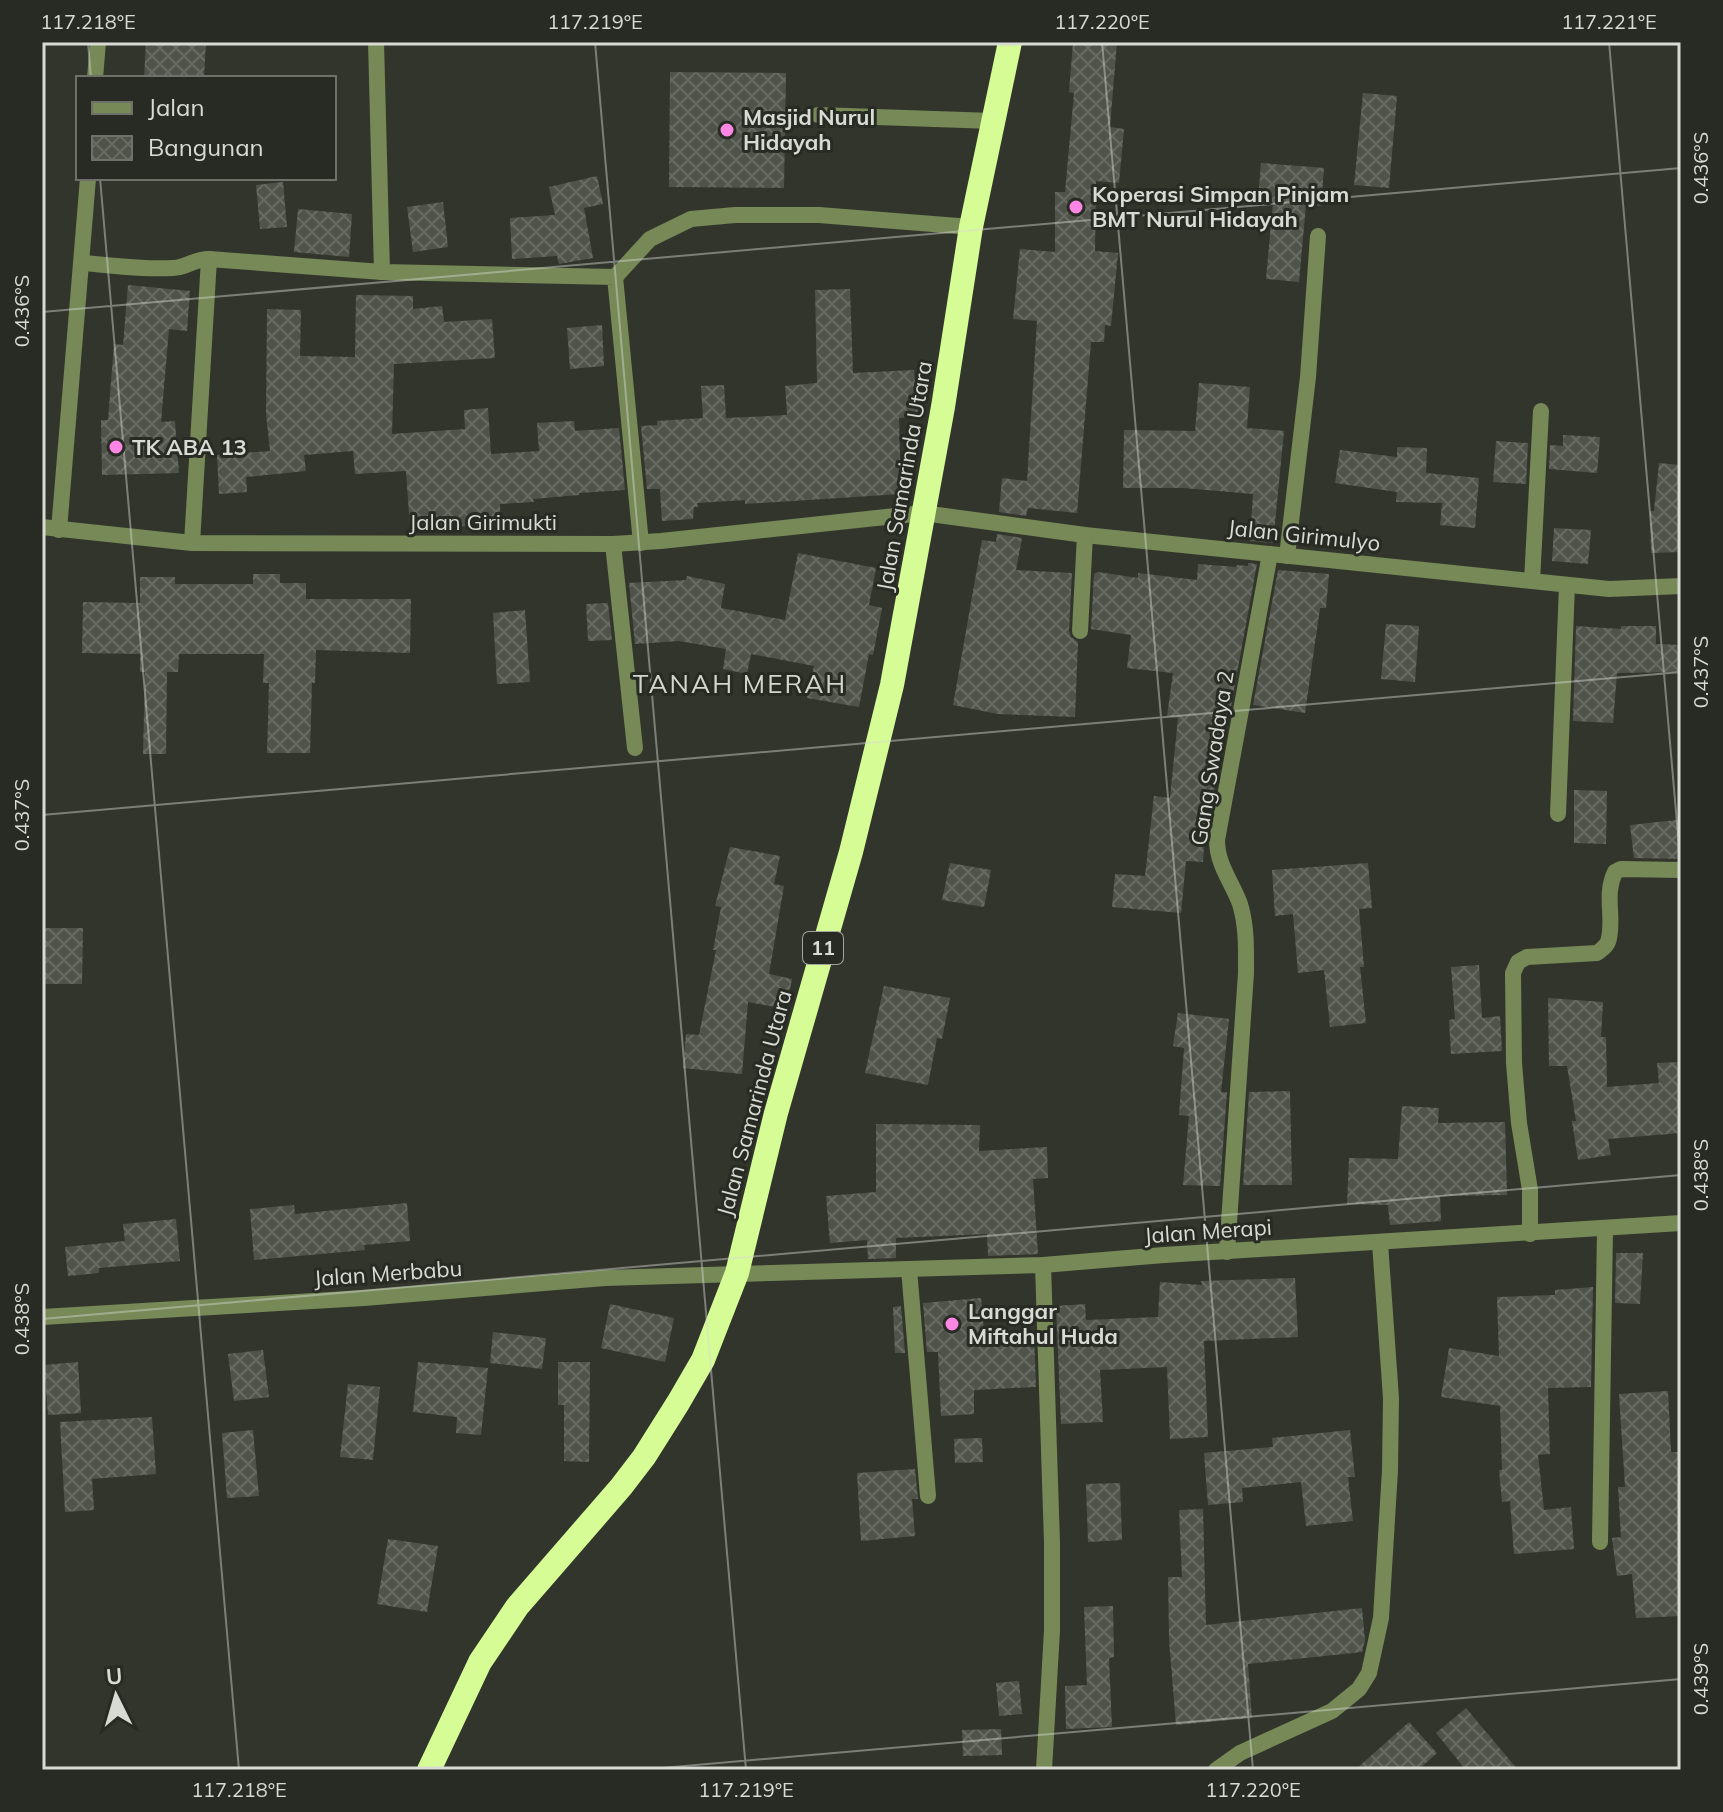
<svg xmlns="http://www.w3.org/2000/svg" width="1723" height="1812" font-family="Mulish,sans-serif">
	<style>
		.building { fill: url(#building-cross-hatch) }
		.lines { fill: none; stroke-linecap: round; stroke-linejoin: round }
		.lane { stroke: #768956; stroke-width: 16 }
		.street { stroke: #768956; stroke-width: 16 }
		.highway { stroke: #d6fc95; stroke-width: 24 }
		.ticks { fill: none; stroke: #d8dad4; stroke-width: 2; stroke-opacity: 0.45 }
		.poi-dot { fill: #fc86e4; stroke: #282b23; stroke-width: 3 }
		.labels { text-anchor: middle; stroke-width: 6; stroke-linejoin: round; paint-order: stroke }
		.shield { fill: #282b23; stroke: #a3a69f; stroke-width: 2 }
		.shield-label { font-size: 20px; font-weight: bold; fill: #d8dad4 }
		.poi-label { font-size: 22px; font-weight: bold; fill: #d8dad4; stroke: #282b23; text-anchor: start }
		.street-label { font-size: 22px; fill: #d8dad4; stroke: #282b23 }
		.quarter-label { font-size: 26px; letter-spacing: 2px; fill: #d2d7cb; stroke: #282b23 }
		.neatline { fill: none; stroke: #d8dad4; stroke-width: 3 }
		.ticks-label { font-size: 20px; text-anchor: middle; fill: #d8dad4 }
	</style>
	<defs>
		<pattern id="building-cross-hatch" width="8" height="8" patternUnits="userSpaceOnUse" patternTransform="scale(2)"><rect width="8" height="8" fill="#4f534a"/><path d="M0 0l8 8M0 8l8-8" fill="none" stroke="#686b63"/></pattern>
	</defs>
	<rect width="100%" height="100%" fill="#32352c"/>
	<g class="building">
		<path d="M146,42H206L204,78H144Z"/>
		<path d="M1073,42H1117L1110,127L1124,129L1119,183L1096,181L1095,251L1118,253L1111,326L1105,325L1104,342H1091L1077,513L1028,508L1026,516L999,512L1002,478L1027,481L1037,321L1013,319L1020,249L1055,252V192H1065L1074,93L1069,92Z"/>
		<path d="M670,72L786,73L784,188L669,187Z"/>
		<path d="M1363,93L1397,96L1389,188L1354,185Z"/>
		<path d="M1261,163L1324,168L1321,206L1306,205L1299,282L1266,279L1273,202L1258,201Z"/>
		<path d="M597,176L603,204L584,208L593,258L559,264L557,256L512,259L510,218L555,215L549,187Z"/>
		<path d="M283,182L287,227L260,229L256,185Z"/>
		<path d="M443,202L448,247L413,252L407,207Z"/>
		<path d="M298,209L352,214L349,257L294,252Z"/>
		<path d="M128,285L190,291L187,331L169,329L161,422L175,421L179,473L102,475L101,420H108L114,344L123,345Z"/>
		<path d="M850,289L853,373L914,370L918,417L899,418L901,494L745,504V500L697,503L698,507H694L693,519L662,521L660,489H647L641,426L657,425V421L703,418L701,386L724,385L726,418L787,415L785,386L817,383L815,290Z"/>
		<path d="M356,295L413,296V309L442,306L444,322L492,319L495,358L394,364L392,434L465,429L464,410L488,408L491,454L539,451L537,423L574,421L575,431L619,428L625,490L579,493V495L533,499L534,502L500,504L501,525L410,528L406,471L355,474L353,451L304,455L306,471L246,477L247,492L219,494L217,455L270,451L266,414L267,309L301,310L300,356L355,357Z"/>
		<path d="M602,325L604,366L570,369L567,328Z"/>
		<path d="M1199,383L1250,387L1247,428L1284,431L1273,543L1250,541L1253,494L1183,488H1123L1124,430L1195,431Z"/>
		<path d="M1563,435L1600,437L1597,473L1549,469L1550,445L1563,446Z"/>
		<path d="M1496,441L1528,443L1526,484L1493,482Z"/>
		<path d="M1397,447L1427,448L1426,473L1479,478L1475,528L1440,525L1442,503L1396,502L1397,492L1335,483L1340,450L1397,457Z"/>
		<path d="M1659,463L1681,465V552L1651,553L1650,511H1654Z"/>
		<path d="M1554,528L1591,530L1588,564L1552,561Z"/>
		<path d="M997,534L1022,538L1016,570L1072,573L1069,631L1071,637L1078,642L1075,717L998,714L953,705L982,540L996,542Z"/>
		<path d="M798,553L876,568L869,605L882,608L873,655L869,654L859,707L807,698L814,666L751,654L747,674L723,669L726,649L679,641L635,644L629,583L686,580L687,576L725,584L721,608L785,620Z"/>
		<path d="M1248,563L1257,564L1226,733H1223L1209,825H1205L1203,862L1186,861L1181,913L1112,907L1115,874L1145,876L1154,796L1170,798L1178,718L1167,716L1173,673L1127,668L1131,635L1091,629L1094,574L1098,572L1138,578V573L1197,580L1198,564L1236,567L1237,565L1248,566Z"/>
		<path d="M1278,570L1329,574L1326,608H1320L1305,713L1253,705Z"/>
		<path d="M253,574H280V583H306V599H411L410,653L316,650L315,683H312L310,753H267L269,683H263L264,654H179L178,672H167L166,754H143L145,672H140V654L82,653L83,602L140,603V577H175V584H253Z"/>
		<path d="M608,603L612,640L588,641L586,604Z"/>
		<path d="M525,610L530,682L497,684L493,613Z"/>
		<path d="M1386,624L1419,626L1415,682L1381,679Z"/>
		<path d="M1576,626L1621,629V626H1656V644L1681,645V672L1617,673L1613,723L1573,721Z"/>
		<path d="M1574,790L1607,791L1606,844L1574,843Z"/>
		<path d="M1677,820L1681,859L1634,858L1630,825Z"/>
		<path d="M730,847L780,856L774,884L784,886L769,974L792,979L786,1009L748,1002L742,1074L683,1068L686,1034L699,1035L716,950H713L721,907L715,906Z"/>
		<path d="M950,863L991,870L984,907L942,900Z"/>
		<path d="M1368,863L1372,908L1359,909L1364,967H1360L1366,1023L1330,1027L1324,970L1298,973L1293,914L1275,916L1272,870Z"/>
		<path d="M42,928H83L82,984H42Z"/>
		<path d="M1479,965L1482,1018L1500,1016L1502,1051L1451,1054L1449,1020L1455,1019L1451,967Z"/>
		<path d="M884,986L950,998L942,1039L937,1038L928,1085L865,1073Z"/>
		<path d="M1548,998L1603,1002L1601,1037H1606L1607,1087L1659,1083L1657,1063L1681,1062V1133L1608,1139L1611,1155L1578,1160L1572,1121H1576L1567,1066H1549Z"/>
		<path d="M1178,1013L1229,1019L1221,1092H1227L1220,1186L1183,1185L1189,1116L1179,1115L1184,1048L1173,1046Z"/>
		<path d="M1290,1091L1292,1185H1243L1249,1092Z"/>
		<path d="M1402,1106L1439,1108L1438,1123L1505,1122L1507,1195L1440,1196L1441,1221L1390,1225L1388,1205L1347,1204L1349,1158L1398,1159Z"/>
		<path d="M876,1124L980,1125L979,1151L1047,1147L1048,1178L1033,1179L1038,1254L988,1256L987,1234L896,1238V1258L868,1259L867,1240L830,1243L826,1196L876,1192Z"/>
		<path d="M407,1203L410,1241L364,1245L365,1250L254,1260L250,1209L294,1205L295,1214Z"/>
		<path d="M176,1219L180,1261L99,1268V1273L68,1276L65,1247L125,1241L123,1224Z"/>
		<path d="M1616,1253H1643L1640,1304L1615,1303Z"/>
		<path d="M1295,1278L1298,1337L1204,1341L1208,1437L1170,1439L1167,1367L1100,1370L1103,1422L1061,1424L1056,1306L1085,1304L1086,1320L1158,1317L1160,1282L1202,1285L1201,1281Z"/>
		<path d="M1593,1287L1591,1387L1548,1388L1550,1454L1538,1455L1544,1510L1571,1507L1574,1549L1514,1554L1510,1501L1502,1502L1499,1470H1502L1500,1406L1441,1397L1449,1348L1499,1356L1497,1297L1555,1295V1290Z"/>
		<path d="M981,1298L985,1340L1034,1337L1036,1387L974,1390V1414L941,1416L938,1352H927L923,1303Z"/>
		<path d="M610,1304L674,1318L665,1362L601,1348Z"/>
		<path d="M901,1306L905,1353H895L893,1307Z"/>
		<path d="M493,1332L546,1338L542,1369L490,1363Z"/>
		<path d="M263,1350L269,1397L234,1401L228,1354Z"/>
		<path d="M78,1362L81,1413L48,1415L44,1365Z"/>
		<path d="M418,1362L488,1368L481,1435L456,1433L457,1417L413,1412Z"/>
		<path d="M558,1362H590L589,1462L564,1461V1405H558Z"/>
		<path d="M348,1384L380,1387L373,1460L340,1457Z"/>
		<path d="M1668,1391L1671,1452H1681V1616L1636,1618L1632,1574L1617,1576L1612,1538L1621,1537L1618,1487H1625L1619,1394Z"/>
		<path d="M152,1417L156,1474L92,1479L94,1510L65,1512L60,1422Z"/>
		<path d="M253,1430L259,1496L227,1498L222,1433Z"/>
		<path d="M1350,1430L1355,1477H1348L1353,1521L1306,1526L1301,1482L1242,1488L1243,1502L1208,1505L1204,1453L1273,1447L1272,1438Z"/>
		<path d="M982,1438L983,1462L955,1463L954,1439Z"/>
		<path d="M915,1469L918,1499H912L915,1536L861,1541L857,1473Z"/>
		<path d="M1120,1483L1122,1540L1088,1542L1086,1484Z"/>
		<path d="M1203,1509L1206,1625L1362,1608L1365,1640L1362,1652L1248,1664L1252,1718L1176,1725L1169,1640L1168,1577H1182L1179,1510Z"/>
		<path d="M388,1539L438,1546L427,1612L377,1604Z"/>
		<path d="M1113,1606L1114,1657L1109,1658L1112,1727L1066,1729L1065,1686L1087,1685L1084,1607Z"/>
		<path d="M1019,1681L1022,1714L999,1716L996,1683Z"/>
		<path d="M1466,1708L1518,1770H1466L1436,1733Z"/>
		<path d="M1409,1722L1437,1753L1418,1770H1355Z"/>
		<path d="M1001,1729L1002,1755L963,1756L962,1730Z"/>
	</g>
	<g class="lines">
		<path class="lane" d="M818,115L993,121"/>
		<g class="street">
			<path d="M376,42L382,272"/>
			<path d="M95,78L98,42"/>
			<path d="M82,263C111,265 143,270 173,268C187,268 193,259 209,259"/>
			<path d="M615,277L650,239L691,219L735,215H819L971,227"/>
			<path d="M42,527L192,543L613,544L661,541L923,513L1085,535L1609,589L1681,586"/>
			<path d="M59,530L88,178"/>
			<path d="M192,543L209,259L382,272L615,277L641,543"/>
			<path d="M613,544L635,748"/>
			<path d="M1287,556L1308,377L1318,236"/>
			<path d="M1532,581L1541,411"/>
			<path d="M1080,631L1085,535"/>
			<path d="M1558,814L1567,585"/>
			<path d="M1530,1234V1190L1519,1123L1514,1063L1513,973L1518,962L1527,957L1597,953C1602,949 1608,946 1609,938C1614,915 1604,895 1615,872L1621,869L1681,870"/>
			<path d="M1227,1252L1246,973C1246,950 1247,927 1240,904C1232,882 1217,865 1217,840L1270,554"/>
			<path d="M1043,1265L1052,1543V1630L1044,1770"/>
			<path d="M909,1269L928,1496"/>
			<path d="M42,1317L364,1298L605,1278L1043,1265L1164,1255L1681,1223"/>
			<path d="M1600,1542L1605,1230"/>
			<path d="M1216,1770L1240,1753L1332,1711L1359,1689L1369,1673L1381,1618L1390,1470L1391,1398L1380,1243"/>
		</g>
		<path class="highway" d="M429,1770L480,1662L517,1607L621,1487L644,1457L678,1403L703,1360L737,1273L776,1113L851,852L892,685L943,407L971,227L1010,42"/>
	</g>
	<path class="ticks" d="M88,42L91,78M595,42L746,1770M1102,42L1253,1770M1609,42L1681,869M100,178L239,1770M42,312L1681,168M42,815L1681,672M42,1319L1681,1175M639,1770L1681,1679"/>
	<g class="poi-dot">
		<circle cx="727" cy="130" r="8"/>
		<circle cx="1076" cy="207" r="8"/>
		<circle cx="116" cy="447" r="8"/>
		<circle cx="952" cy="1324" r="8"/>
	</g>
	<g class="labels">
		<rect class="shield" x="803" y="932" width="40" height="32" rx="6"/>
		<g class="shield-label">
			<text x="823" y="955">11</text>
		</g>
		<g class="poi-label">
			<text x="743" y="125">Masjid Nurul<tspan x="743" dy="25">Hidayah</tspan></text>
			<text x="1092" y="202">Koperasi Simpan Pinjam<tspan x="1092" dy="25">BMT Nurul Hidayah</tspan></text>
			<text x="132" y="455">TK ABA 13</text>
			<text x="968" y="1319">Langgar<tspan x="968" dy="25">Miftahul Huda</tspan></text>
		</g>
		<g class="street-label">
			<text transform="translate(904 476) rotate(-80)" y="8">Jalan Samarinda Utara</text>
			<text x="483" y="530">Jalan Girimukti</text>
			<text transform="translate(1304 535) rotate(6)" y="8">Jalan Girimulyo</text>
			<text transform="translate(1212 758) rotate(-81)" y="8">Gang Swadaya 2</text>
			<text transform="translate(754 1103) rotate(-75)" y="8">Jalan Samarinda Utara</text>
			<text transform="translate(1208 1231) rotate(-4)" y="8">Jalan Merapi</text>
			<text transform="translate(388 1273) rotate(-4)" y="8">Jalan Merbabu</text>
		</g>
		<g class="quarter-label">
			<text x="740" y="693">TANAH MERAH</text>
		</g>
	</g>
	<rect width="1723" height="1812" fill="none" stroke="#282b23" stroke-width="88"/>
	<rect x="76" y="76" width="260" height="104" fill="#282b23" stroke="#6e716a" stroke-width="2"/>
	<rect x="92" y="102" width="40" height="12" fill="#768956" stroke="#6e716a" stroke-width="2"/>
	<text x="148" y="116" font-size="24" fill="#d8dad4">Jalan</text>
	<rect x="92" y="136" width="40" height="24" fill="url(#building-cross-hatch)" stroke="#6e716a" stroke-width="2"/>
	<text x="148" y="156" font-size="24" fill="#d8dad4">Bangunan</text>
	<g transform="translate(116 1696) rotate(355)" stroke="#282b23" stroke-width="6" paint-order="stroke">
	<path d="M0-6L14 30L0 20L-14 30Z" fill="#d8dad4"/>
	<text y="-12" font-size="22" font-weight="bold" text-anchor="middle" fill="#d8dad4">U</text>
	</g>
	<rect x="44" y="44" width="1635" height="1724" class="neatline"/>
	<g class="ticks-label">
		<text x="88" y="29">117.218°E</text>
		<text x="595" y="29">117.219°E</text>
		<text x="1102" y="29">117.220°E</text>
		<text x="1609" y="29">117.221°E</text>
		<text transform="translate(1701 168) rotate(-90)" y="7">0.436°S</text>
		<text transform="translate(22 311) rotate(-90)" y="7">0.436°S</text>
		<text transform="translate(1701 672) rotate(-90)" y="7">0.437°S</text>
		<text transform="translate(22 815) rotate(-90)" y="7">0.437°S</text>
		<text transform="translate(1701 1175) rotate(-90)" y="7">0.438°S</text>
		<text transform="translate(22 1319) rotate(-90)" y="7">0.438°S</text>
		<text transform="translate(1701 1679) rotate(-90)" y="7">0.439°S</text>
		<text x="239" y="1797">117.218°E</text>
		<text x="746" y="1797">117.219°E</text>
		<text x="1253" y="1797">117.220°E</text>
	</g>
</svg>
